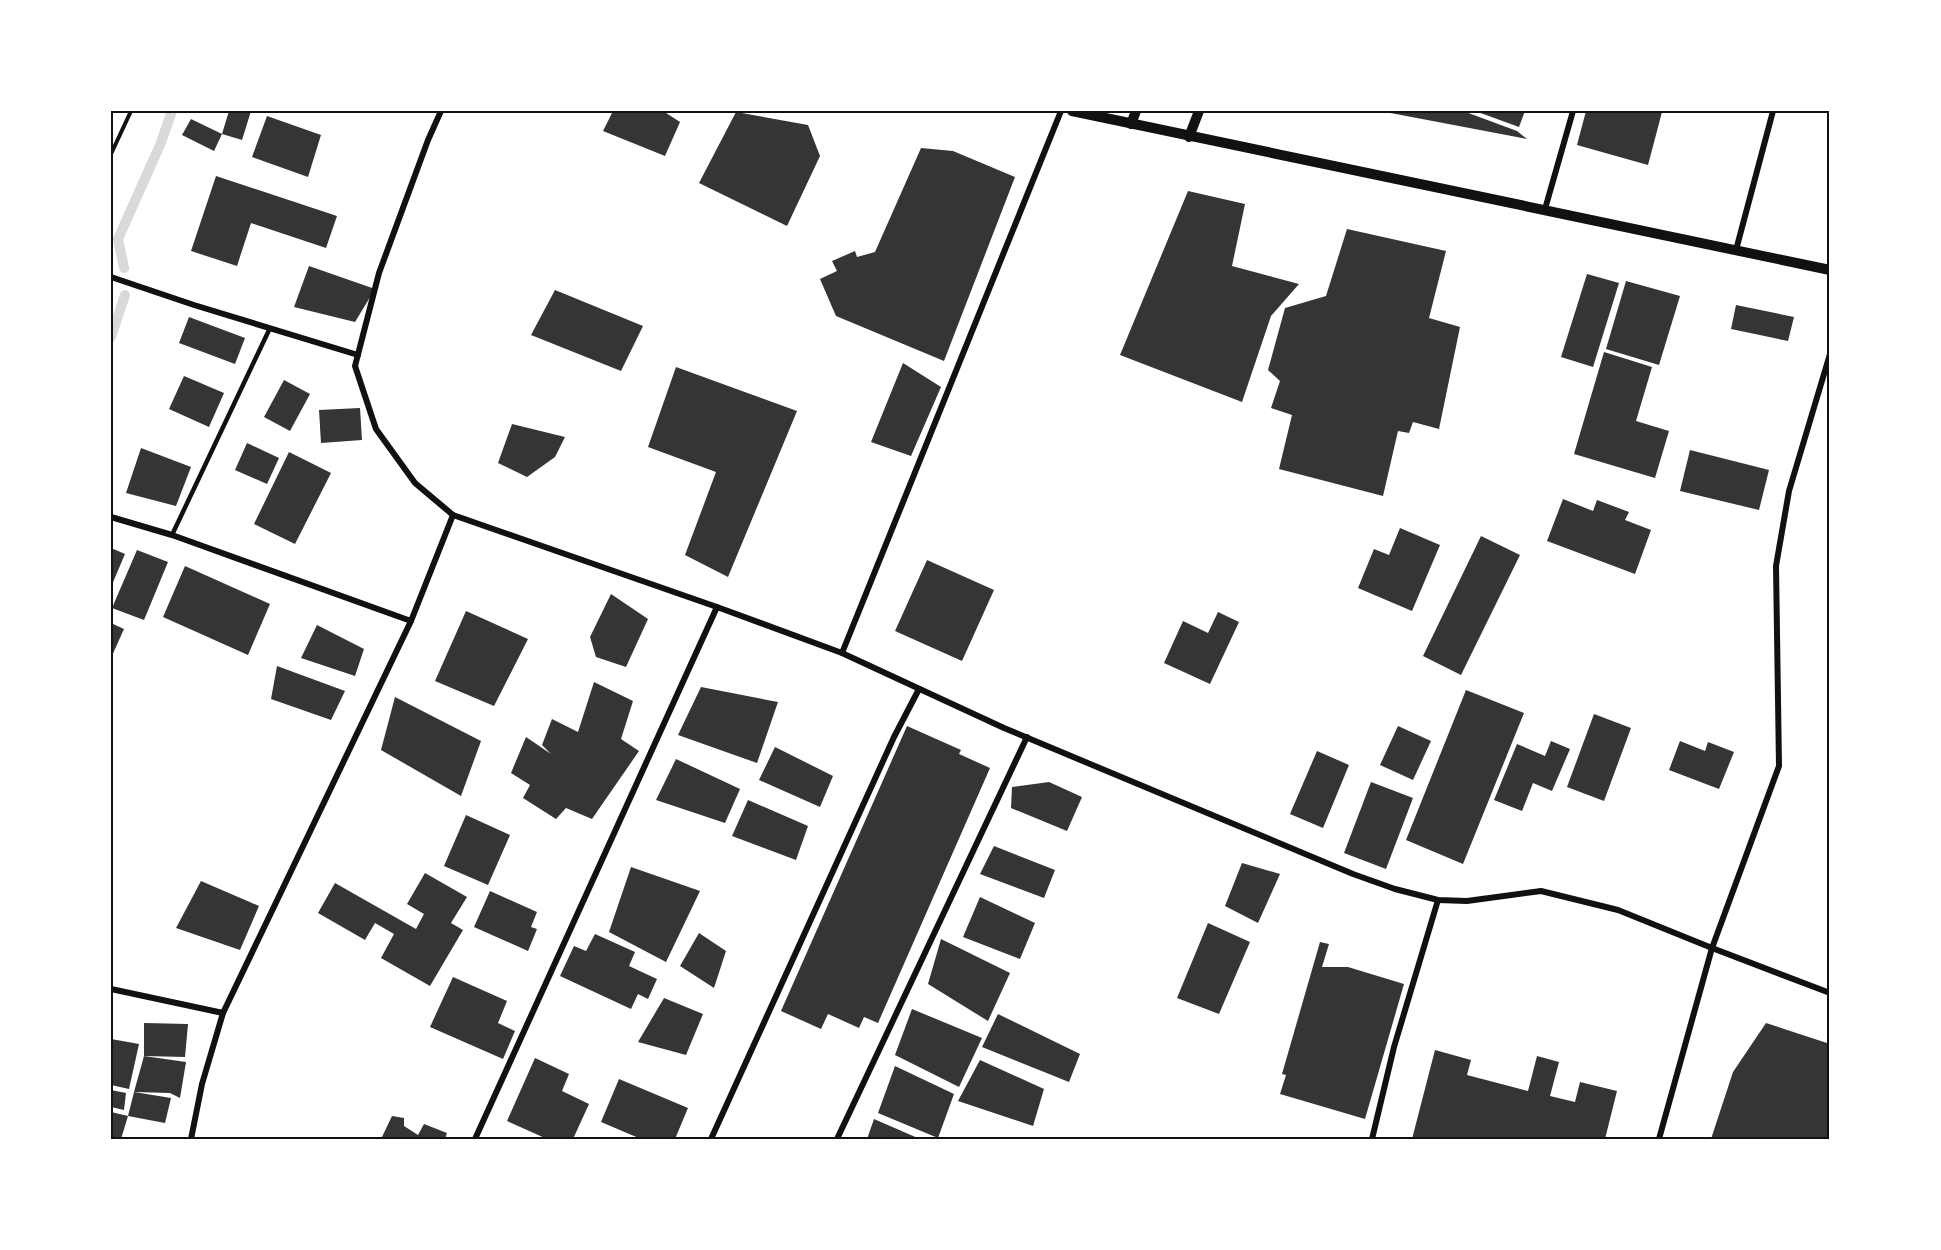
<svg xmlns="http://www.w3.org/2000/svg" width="1941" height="1250" font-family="'Zilla Slab',serif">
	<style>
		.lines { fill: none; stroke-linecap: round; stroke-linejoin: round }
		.stream { stroke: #d9d9d9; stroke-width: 10 }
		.building { fill: #353535 }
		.path { stroke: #111; stroke-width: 4 }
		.service { stroke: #111; stroke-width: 4.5 }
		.minor { stroke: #111; stroke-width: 6 }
		.tertiary { stroke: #111; stroke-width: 10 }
		.neatline { fill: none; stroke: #111; stroke-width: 2 }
	</style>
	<rect width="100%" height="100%" fill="#fff"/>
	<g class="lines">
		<g class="stream">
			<path d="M124,268L118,239L160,145L172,111"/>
			<path d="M111,337L125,295"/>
		</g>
	</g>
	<g class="building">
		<path d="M229,111H251L242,140L222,134Z"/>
		<path d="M613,111H663L680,122L665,156L603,131Z"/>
		<path d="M1380,111H1463L1517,131L1527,139Z"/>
		<path d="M1475,111H1525L1519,127Z"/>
		<path d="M1586,111L1662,112L1648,165L1577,145Z"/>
		<path d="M736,112L808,125L820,156L787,226L699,183Z"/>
		<path d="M267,116L321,135L308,177L252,157Z"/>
		<path d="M191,119L222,134L214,151L182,135Z"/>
		<path d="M921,148L953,151L1015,177L944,361L836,316L820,279L837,271L832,261L855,251L857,257L875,252Z"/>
		<path d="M216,176L337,216L326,248L251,223L237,266L191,251Z"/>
		<path d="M1188,191L1245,204L1232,266L1299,284L1271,316L1242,402L1120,355Z"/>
		<path d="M1347,229L1446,251L1429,318L1460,327L1439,429L1413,422L1409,433L1398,431L1383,496L1279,469L1292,415L1271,408L1280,381L1268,370L1285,308L1326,296Z"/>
		<path d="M309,266L375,289L355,322L294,307Z"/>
		<path d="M1587,274L1619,283L1593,367L1561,357Z"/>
		<path d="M1626,281L1680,296L1659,365L1606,349Z"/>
		<path d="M555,290L643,326L621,371L531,335Z"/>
		<path d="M1736,305L1794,317L1788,341L1731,329Z"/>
		<path d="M189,317L245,338L235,364L179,343Z"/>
		<path d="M1604,352L1652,367L1636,421L1669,431L1655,478L1574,454Z"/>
		<path d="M903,363L941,387L911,456L871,442Z"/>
		<path d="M676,367L797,411L728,577L685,555L716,472L648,447Z"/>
		<path d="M184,376L224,393L209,427L169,409Z"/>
		<path d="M284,380L310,394L290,431L264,417Z"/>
		<path d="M360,408L362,440L321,443L319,410Z"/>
		<path d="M512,424L565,437L555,457L527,477L498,463Z"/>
		<path d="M247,443L279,458L267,484L235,470Z"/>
		<path d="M141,448L191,467L176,506L126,493Z"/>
		<path d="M1690,450L1769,470L1759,510L1680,491Z"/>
		<path d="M289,452L331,473L295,544L254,524Z"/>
		<path d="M1563,499L1593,511L1597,500L1629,512L1625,520L1651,530L1635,574L1547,541Z"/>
		<path d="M1400,528L1440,545L1412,611L1358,588L1374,549L1389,555Z"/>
		<path d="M1481,536L1520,555L1461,675L1423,656Z"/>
		<path d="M111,548L125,554L111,587Z"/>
		<path d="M137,550L168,562L144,620L112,608Z"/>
		<path d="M927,560L994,590L962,661L895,631Z"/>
		<path d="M185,566L270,604L248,655L163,617Z"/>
		<path d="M611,594L648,619L626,667L596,657L590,637Z"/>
		<path d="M466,611L528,639L494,706L435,681Z"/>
		<path d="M1218,612L1239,622L1210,684L1164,663L1183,621L1208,633Z"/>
		<path d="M111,623L124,629L111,658Z"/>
		<path d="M317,625L364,649L355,676L301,658Z"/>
		<path d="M277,666L345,691L331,720L271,699Z"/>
		<path d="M594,682L633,701L621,739L639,751L592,819L566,808L556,819L523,798L530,785L511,773L526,737L551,754L542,745L552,719L578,732Z"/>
		<path d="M701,687L778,702L757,763L678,735Z"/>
		<path d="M1466,690L1524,713L1463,864L1406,840Z"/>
		<path d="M395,697L481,741L461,796L381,750Z"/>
		<path d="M1594,714L1631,728L1604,801L1567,787Z"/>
		<path d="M907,726L961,750L959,754L990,768L878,1023L864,1017L859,1028L828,1014L821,1029L781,1011Z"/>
		<path d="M1398,726L1431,741L1413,780L1380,765Z"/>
		<path d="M1551,741L1570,749L1552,791L1533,783L1522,811L1494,800L1517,744L1545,756Z"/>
		<path d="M1680,741L1705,751L1708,742L1734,752L1719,789L1669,770Z"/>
		<path d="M775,747L833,776L820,807L759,780Z"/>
		<path d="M1317,751L1349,765L1323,828L1290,814Z"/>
		<path d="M676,759L740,789L725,823L656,800Z"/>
		<path d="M1049,782L1082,797L1067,831L1011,808L1012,787Z"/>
		<path d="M1371,782L1413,798L1386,869L1344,853Z"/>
		<path d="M748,800L808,826L796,860L732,836Z"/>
		<path d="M466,815L510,835L488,885L444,866Z"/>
		<path d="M994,846L1055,870L1044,898L980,874Z"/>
		<path d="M1242,863L1280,874L1258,923L1225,906Z"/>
		<path d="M631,867L700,891L666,962L609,932Z"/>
		<path d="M425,873L467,897L451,923L463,930L430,986L381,958L394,934L375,923L365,940L318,913L335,883L416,929L424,914L407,904Z"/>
		<path d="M201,881L259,906L240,950L176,928Z"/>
		<path d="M490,891L537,912L531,927L537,929L528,951L474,927Z"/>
		<path d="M980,897L1035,923L1020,959L963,937Z"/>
		<path d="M1208,923L1250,942L1219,1014L1177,998Z"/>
		<path d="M699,933L726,951L714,988L680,966Z"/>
		<path d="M595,934L635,952L629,966L657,979L648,999L638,994L631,1009L560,976L574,946L586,951Z"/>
		<path d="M941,939L1010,973L988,1021L928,984Z"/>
		<path d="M1320,942L1329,944L1322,967H1348L1404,984L1365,1119L1280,1094L1286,1075L1282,1074Z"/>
		<path d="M453,977L507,1001L498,1023L515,1031L503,1059L430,1027Z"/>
		<path d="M664,998L703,1014L686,1055L638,1042Z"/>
		<path d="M912,1009L982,1038L959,1087L895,1055Z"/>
		<path d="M998,1014L1080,1054L1069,1082L982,1047Z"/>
		<path d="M144,1023L188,1024L185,1057L144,1056Z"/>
		<path d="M1766,1023L1830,1044V1139H1711L1733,1072Z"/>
		<path d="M111,1039L139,1044L129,1089L111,1085Z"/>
		<path d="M1435,1050L1471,1060L1467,1075L1528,1091L1537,1056L1559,1062L1550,1096L1575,1102L1580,1082L1617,1091L1605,1139H1412Z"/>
		<path d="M144,1056L186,1062L180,1098L170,1093L134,1092Z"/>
		<path d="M535,1058L569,1074L562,1091L589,1104L573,1139H547L507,1121Z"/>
		<path d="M980,1060L1044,1089L1033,1126L958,1101Z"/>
		<path d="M895,1066L954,1094L938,1138L878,1113Z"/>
		<path d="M619,1079L688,1108L675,1139H641L601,1122Z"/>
		<path d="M111,1090L126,1093L124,1110L111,1107Z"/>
		<path d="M134,1092L171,1098L165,1123L128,1116L121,1139H111V1112L128,1116Z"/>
		<path d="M392,1116L404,1118V1126L418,1135L424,1124L447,1133L445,1139H381Z"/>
		<path d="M874,1119L920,1139H867Z"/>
	</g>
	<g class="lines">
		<path class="path" d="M111,154L131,111"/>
		<path class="service" d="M172,535L270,328"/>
		<g class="minor">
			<path d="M441,111L428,140L379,273L355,366L376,429L415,483L453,515L717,607L842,653L1004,728L1353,874L1395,889L1438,900L1467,901L1541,891L1618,910L1712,948L1830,993"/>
			<path d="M1545,209L1573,111"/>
			<path d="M1736,250L1773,111"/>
			<path d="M111,277L194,305L358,355"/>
			<path d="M111,517L172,535L411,621"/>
			<path d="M842,653L1061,111"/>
			<path d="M111,989L223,1013"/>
			<path d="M191,1139L202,1084L223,1013L411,621L453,515"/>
			<path d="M475,1139L717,607"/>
			<path d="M711,1139L894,737L919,689"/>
			<path d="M837,1139L1027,737"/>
			<path d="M1372,1139L1394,1047L1438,900"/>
			<path d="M1659,1139L1712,948L1779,766L1776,566L1789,491L1830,354"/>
		</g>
		<g class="tertiary">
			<path d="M1072,111L1830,270"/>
			<path d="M1131,124L1136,111"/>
			<path d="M1189,137L1199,111"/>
		</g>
	</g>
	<rect width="1941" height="1250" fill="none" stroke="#ffffff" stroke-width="225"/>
	<rect x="112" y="112" width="1716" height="1026" class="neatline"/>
</svg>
